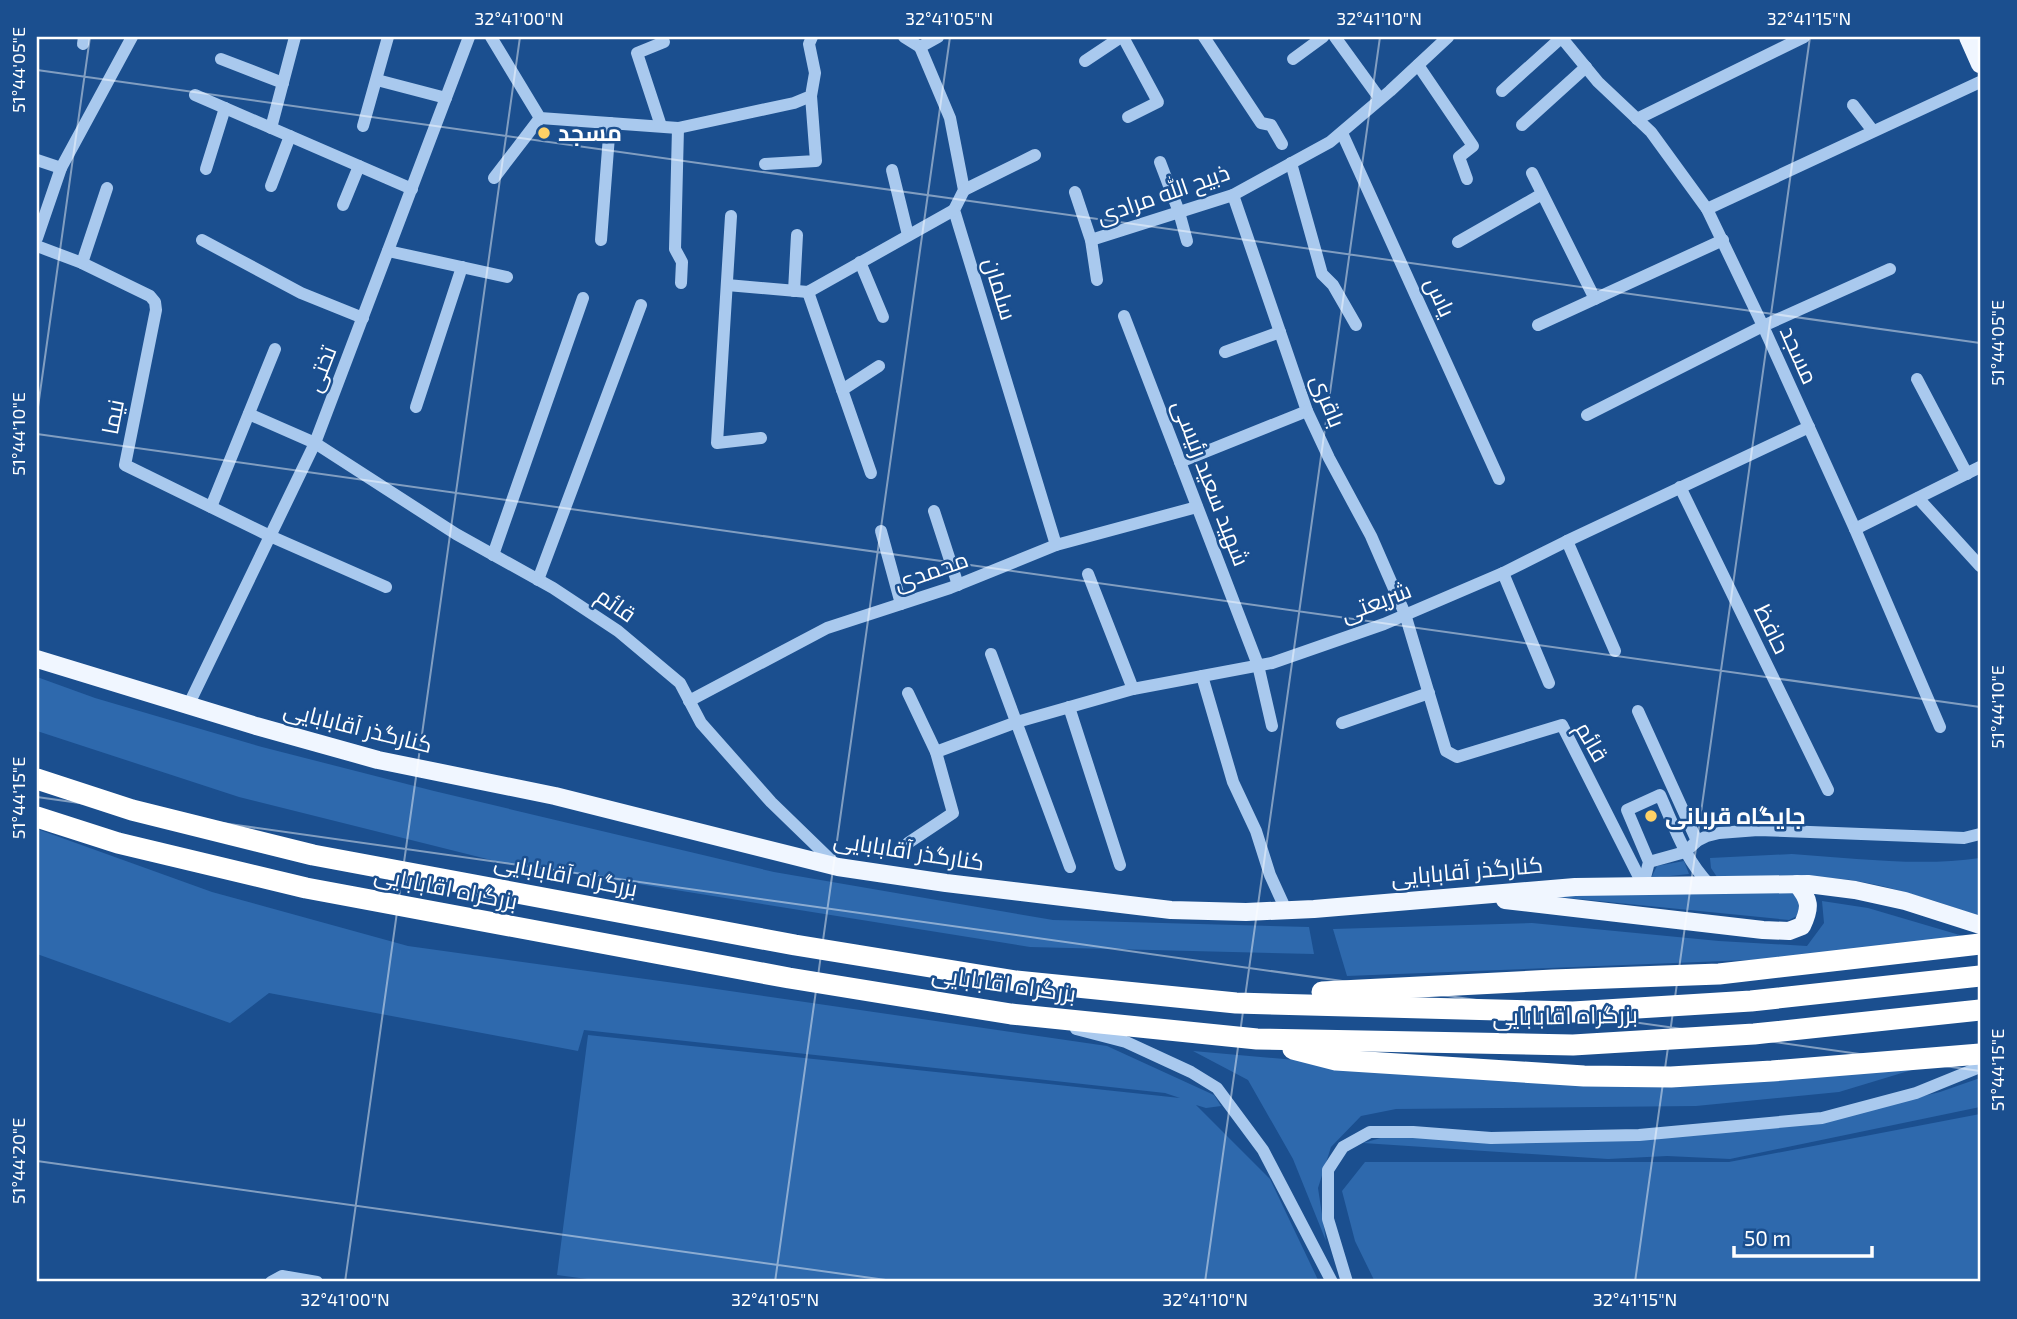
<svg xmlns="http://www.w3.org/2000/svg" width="2017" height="1319" font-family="'Exo 2',Cairo,sans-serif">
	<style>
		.green { fill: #2e69ad }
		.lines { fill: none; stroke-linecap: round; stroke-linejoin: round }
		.minor { stroke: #a9c9ee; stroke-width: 12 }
		.major { stroke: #f0f6ff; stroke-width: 18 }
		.highway { stroke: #fff; stroke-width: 21 }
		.ticks { fill: none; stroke: #fff; stroke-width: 2; stroke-opacity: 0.45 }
		.poi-dot { fill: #ffd166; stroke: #1b4f8f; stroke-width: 2.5 }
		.labels { text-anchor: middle; stroke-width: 5; stroke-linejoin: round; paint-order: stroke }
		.poi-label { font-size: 23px; font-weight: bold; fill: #fff; stroke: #1b4f8f; text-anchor: start }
		.street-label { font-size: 23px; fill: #fff; stroke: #1b4f8f }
		.neatline { fill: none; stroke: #fff; stroke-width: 2.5 }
		.ticks-label { font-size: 18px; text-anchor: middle; fill: #fff }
	</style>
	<rect width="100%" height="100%" fill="#1b4f8f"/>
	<g class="green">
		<path d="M37,677L95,698L262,747L434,791L774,872L1053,920L1309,927L1314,954L1030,947L495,861L239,797L37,731Z"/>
		<path d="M37,829L212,892L408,946L689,985L1107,1046L1214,1095L1221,1106L1206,1108L1196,1105L1270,1179L1319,1282H610L557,1275L588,1035L1180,1098L1165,1093L584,1030L578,1051L269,993L230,1023L37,954Z"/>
		<path d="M1792,854C1854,858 1919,867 1980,858V916C1938,902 1895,887 1851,880C1807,874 1761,877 1717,877L1711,868L1710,858Z"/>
		<path d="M1684,861L1689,874L1651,878L1657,866Z"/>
		<path d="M1784,891L1798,894L1799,915L1789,920L1548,896Z"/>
		<path d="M1822,901L1868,908L1963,936L1802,958L1347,976L1333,929L1532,923L1719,941L1807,946L1824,923Z"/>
		<path d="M1193,1051L1480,1076L1925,1066L1839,1092L1696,1106L1396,1109L1361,1116L1331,1147L1318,1188L1326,1241L1293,1159L1248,1080Z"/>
		<path d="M1980,1078V1107L1730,1159L1667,1156L1608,1159L1363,1143L1391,1135L1546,1141L1810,1123L1940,1092Z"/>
		<path d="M1980,1114V1282H1375L1355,1241L1342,1191L1365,1162H1729Z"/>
	</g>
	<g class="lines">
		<g class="minor">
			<path d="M491,37L540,118L678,128L794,103L811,96L815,73L809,44L812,37"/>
			<path d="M904,37L920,47"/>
			<path d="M1123,37L1158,102L1128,117"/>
			<path d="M1204,37L1261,123L1271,125L1282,144"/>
			<path d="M1335,37L1380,99"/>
			<path d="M1561,37L1598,82L1651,132L1707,209L1763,326L1855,529L1940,727"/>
			<path d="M83,44L84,37"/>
			<path d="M920,47L950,118L964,190L954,210L1056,545"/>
			<path d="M920,47L938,37"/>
			<path d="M221,59L283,83"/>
			<path d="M1293,59L1323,37"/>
			<path d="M1085,61L1121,37"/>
			<path d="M1418,65L1473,146L1459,157L1467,179"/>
			<path d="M377,80L446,98"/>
			<path d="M1502,91L1562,37"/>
			<path d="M195,95L412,189"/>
			<path d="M1853,105L1873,131"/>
			<path d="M1637,119L1804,37"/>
			<path d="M1522,125L1586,67"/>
			<path d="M363,126L388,37"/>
			<path d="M661,126L637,53L664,42"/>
			<path d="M271,128L295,37"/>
			<path d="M678,128L675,249L682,262L681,283"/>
			<path d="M1342,133L1499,479"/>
			<path d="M37,160L61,168"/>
			<path d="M1160,162L1179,212L1187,241"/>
			<path d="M1291,163L1322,274L1333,285L1356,325"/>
			<path d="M765,164L816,161L811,96"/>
			<path d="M206,169L225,108"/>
			<path d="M892,170L908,235"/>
			<path d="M1532,173L1595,299"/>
			<path d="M494,178L540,118"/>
			<path d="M271,186L290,136"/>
			<path d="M964,190L1035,155"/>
			<path d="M1075,192L1091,240L1097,280"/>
			<path d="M1233,195L1307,411L1329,458L1371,536L1405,614L1446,751L1457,757L1562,725L1643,885"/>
			<path d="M343,205L359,166"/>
			<path d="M1707,209L1980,82"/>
			<path d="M731,216L717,443L761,438"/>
			<path d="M37,238L61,168L132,37"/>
			<path d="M202,240L301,293L363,318"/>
			<path d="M601,240L610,123"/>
			<path d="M1091,240L1233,195L1330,142L1390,91L1448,37"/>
			<path d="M1458,242L1542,194"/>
			<path d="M37,246L82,263L150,296L155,302L156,310L125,465L270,536L386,587"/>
			<path d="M388,251L507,277"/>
			<path d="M860,262L883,317"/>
			<path d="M82,263L107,188"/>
			<path d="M727,285L808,292L954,210"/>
			<path d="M794,291L797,235"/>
			<path d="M808,292L871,473"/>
			<path d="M1124,316L1258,665L1272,726"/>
			<path d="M1538,325L1723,240"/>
			<path d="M1225,352L1280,332"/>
			<path d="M1917,379L1967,474"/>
			<path d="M842,390L879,366"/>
			<path d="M416,407L462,267"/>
			<path d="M249,414L315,443L456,534L553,588L618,631L680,683L701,723L771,802L837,866"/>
			<path d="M1587,415L1763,326L1890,269"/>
			<path d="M1180,462L1307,411"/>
			<path d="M1680,487L1828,790"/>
			<path d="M1918,498L1980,566"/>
			<path d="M211,507L275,349"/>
			<path d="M934,511L958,585"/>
			<path d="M1855,529L1980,467"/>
			<path d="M881,531L901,604"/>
			<path d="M1567,541L1615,651"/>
			<path d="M493,555L583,298"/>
			<path d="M1503,573L1549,683"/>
			<path d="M1088,574L1133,689"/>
			<path d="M538,580L641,305"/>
			<path d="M991,654L1070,867"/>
			<path d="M1202,676L1233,782L1256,831L1270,875L1286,910"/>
			<path d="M689,701L827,628L950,588L1056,545L1197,507"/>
			<path d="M188,706L315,443L469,37"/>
			<path d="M1069,707L1120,865"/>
			<path d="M1638,711L1697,841"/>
			<path d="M1342,723L1429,693"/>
			<path d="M936,752L1017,722L1133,689L1272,663L1384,624L1503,573L1567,541L1809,427"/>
			<path d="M908,843L953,813L936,752L908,693"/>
			<path d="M1649,862L1685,852L1697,841L1707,836L1719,833L1758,830L1964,838L1980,834"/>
			<path d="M1643,885L1649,862L1627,810L1660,795C1674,826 1685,860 1710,885"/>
			<path d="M1076,1029L1126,1042L1191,1072L1217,1088L1263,1150L1332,1282"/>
			<path d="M271,1282L282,1276L317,1282"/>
			<path d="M1347,1282L1328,1219V1170L1343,1147L1370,1132H1413L1491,1138L1639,1135L1822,1118L1916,1093L1980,1067"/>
		</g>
		<g class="major">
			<path d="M1968,37L1980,64"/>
			<path d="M37,659L256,726L378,760L555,796L838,867L946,883L1171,910L1246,912L1314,909L1575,887L1808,884L1855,890L1905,901L1980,925"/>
			<path d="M1505,900L1763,930L1789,931L1802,926C1811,907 1810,900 1797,884"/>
		</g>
		<g class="highway">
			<path d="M37,779L132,810L313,855L795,945L1016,981L1236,1003L1573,1012L1751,1001L1980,976"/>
			<path d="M37,817L118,843L306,888L789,978L1011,1014L1257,1039L1573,1045L1754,1034L1980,1010"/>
			<path d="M1322,992L1553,980L1719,974L1980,944"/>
			<path d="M1293,1049L1336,1060L1584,1076L1671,1077L1772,1071L1980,1054"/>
		</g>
	</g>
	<path class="ticks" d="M37,70L1980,343M37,414L90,37M37,434L1980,707M37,797L1980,1071M37,1161L900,1282M345,1282L520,37M775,1282L950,37M1205,1282L1380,37M1635,1282L1810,37"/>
	<g class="poi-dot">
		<circle cx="544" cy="133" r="7"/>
		<circle cx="1651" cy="816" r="7"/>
	</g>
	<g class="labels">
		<g class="poi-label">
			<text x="558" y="141">مسجد</text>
			<text x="1665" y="824">جایگاه قربانی</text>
		</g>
		<g class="street-label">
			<text transform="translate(1163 194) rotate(-19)" y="8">ذبیح الله مرادی</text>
			<text transform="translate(1000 289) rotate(73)" y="8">سلمان</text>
			<text transform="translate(1440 297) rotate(65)" y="8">یاس</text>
			<text transform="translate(1799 355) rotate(66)" y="8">مسجد</text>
			<text transform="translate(321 369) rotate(-69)" y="8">تختی</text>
			<text transform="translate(1328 401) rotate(68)" y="8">باقری</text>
			<text transform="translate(113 417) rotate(-79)" y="8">نیما</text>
			<text transform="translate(1211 483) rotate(69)" y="8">شهید سعید رئیسی</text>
			<text transform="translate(931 571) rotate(-19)" y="8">محمدی</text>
			<text transform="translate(1376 602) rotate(-21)" y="8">شریعتی</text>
			<text transform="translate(616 605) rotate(35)" y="8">قائم</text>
			<text transform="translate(1772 629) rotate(64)" y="8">حافظ</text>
			<text transform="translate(358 727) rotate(14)" y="8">کنارگذر آقابابایی</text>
			<text transform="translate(1592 742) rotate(60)" y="8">قائم</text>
			<text transform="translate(909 851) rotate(9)" y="8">کنارگذر آقابابایی</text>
			<text transform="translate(1467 871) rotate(-5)" y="8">کنارگذر آقابابایی</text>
			<text transform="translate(566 875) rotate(11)" y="8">بزرگراه آقابابایی</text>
			<text transform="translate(446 888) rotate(11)" y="8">بزرگراه اقابابایی</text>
			<text transform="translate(1004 984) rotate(8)" y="8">بزرگراه اقابابایی</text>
			<text transform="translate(1565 1016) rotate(-1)" y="8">بزرگراه اقابابایی</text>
		</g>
	</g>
	<rect width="2017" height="1319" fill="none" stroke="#1b4f8f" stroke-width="77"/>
	<path d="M1734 1246v10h138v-10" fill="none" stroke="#ffffff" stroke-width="3.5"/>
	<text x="1744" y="1246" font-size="21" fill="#ffffff" stroke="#1b4f8f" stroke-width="5" paint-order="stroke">50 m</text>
	<rect x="38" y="38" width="1941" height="1242" class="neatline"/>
	<g class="ticks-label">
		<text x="519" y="25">32°41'00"N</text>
		<text x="949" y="25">32°41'05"N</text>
		<text x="1379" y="25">32°41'10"N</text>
		<text x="1809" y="25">32°41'15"N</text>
		<text transform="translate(19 70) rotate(-90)" y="6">51°44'05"E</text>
		<text transform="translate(1998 343) rotate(-90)" y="6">51°44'05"E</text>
		<text transform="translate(19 434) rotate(-90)" y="6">51°44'10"E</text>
		<text transform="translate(1998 707) rotate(-90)" y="6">51°44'10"E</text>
		<text transform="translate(19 798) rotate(-90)" y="6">51°44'15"E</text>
		<text transform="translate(1998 1070) rotate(-90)" y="6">51°44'15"E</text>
		<text transform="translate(19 1161) rotate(-90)" y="6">51°44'20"E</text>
		<text x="345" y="1306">32°41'00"N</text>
		<text x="775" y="1306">32°41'05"N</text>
		<text x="1205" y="1306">32°41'10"N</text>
		<text x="1635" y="1306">32°41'15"N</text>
	</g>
</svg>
